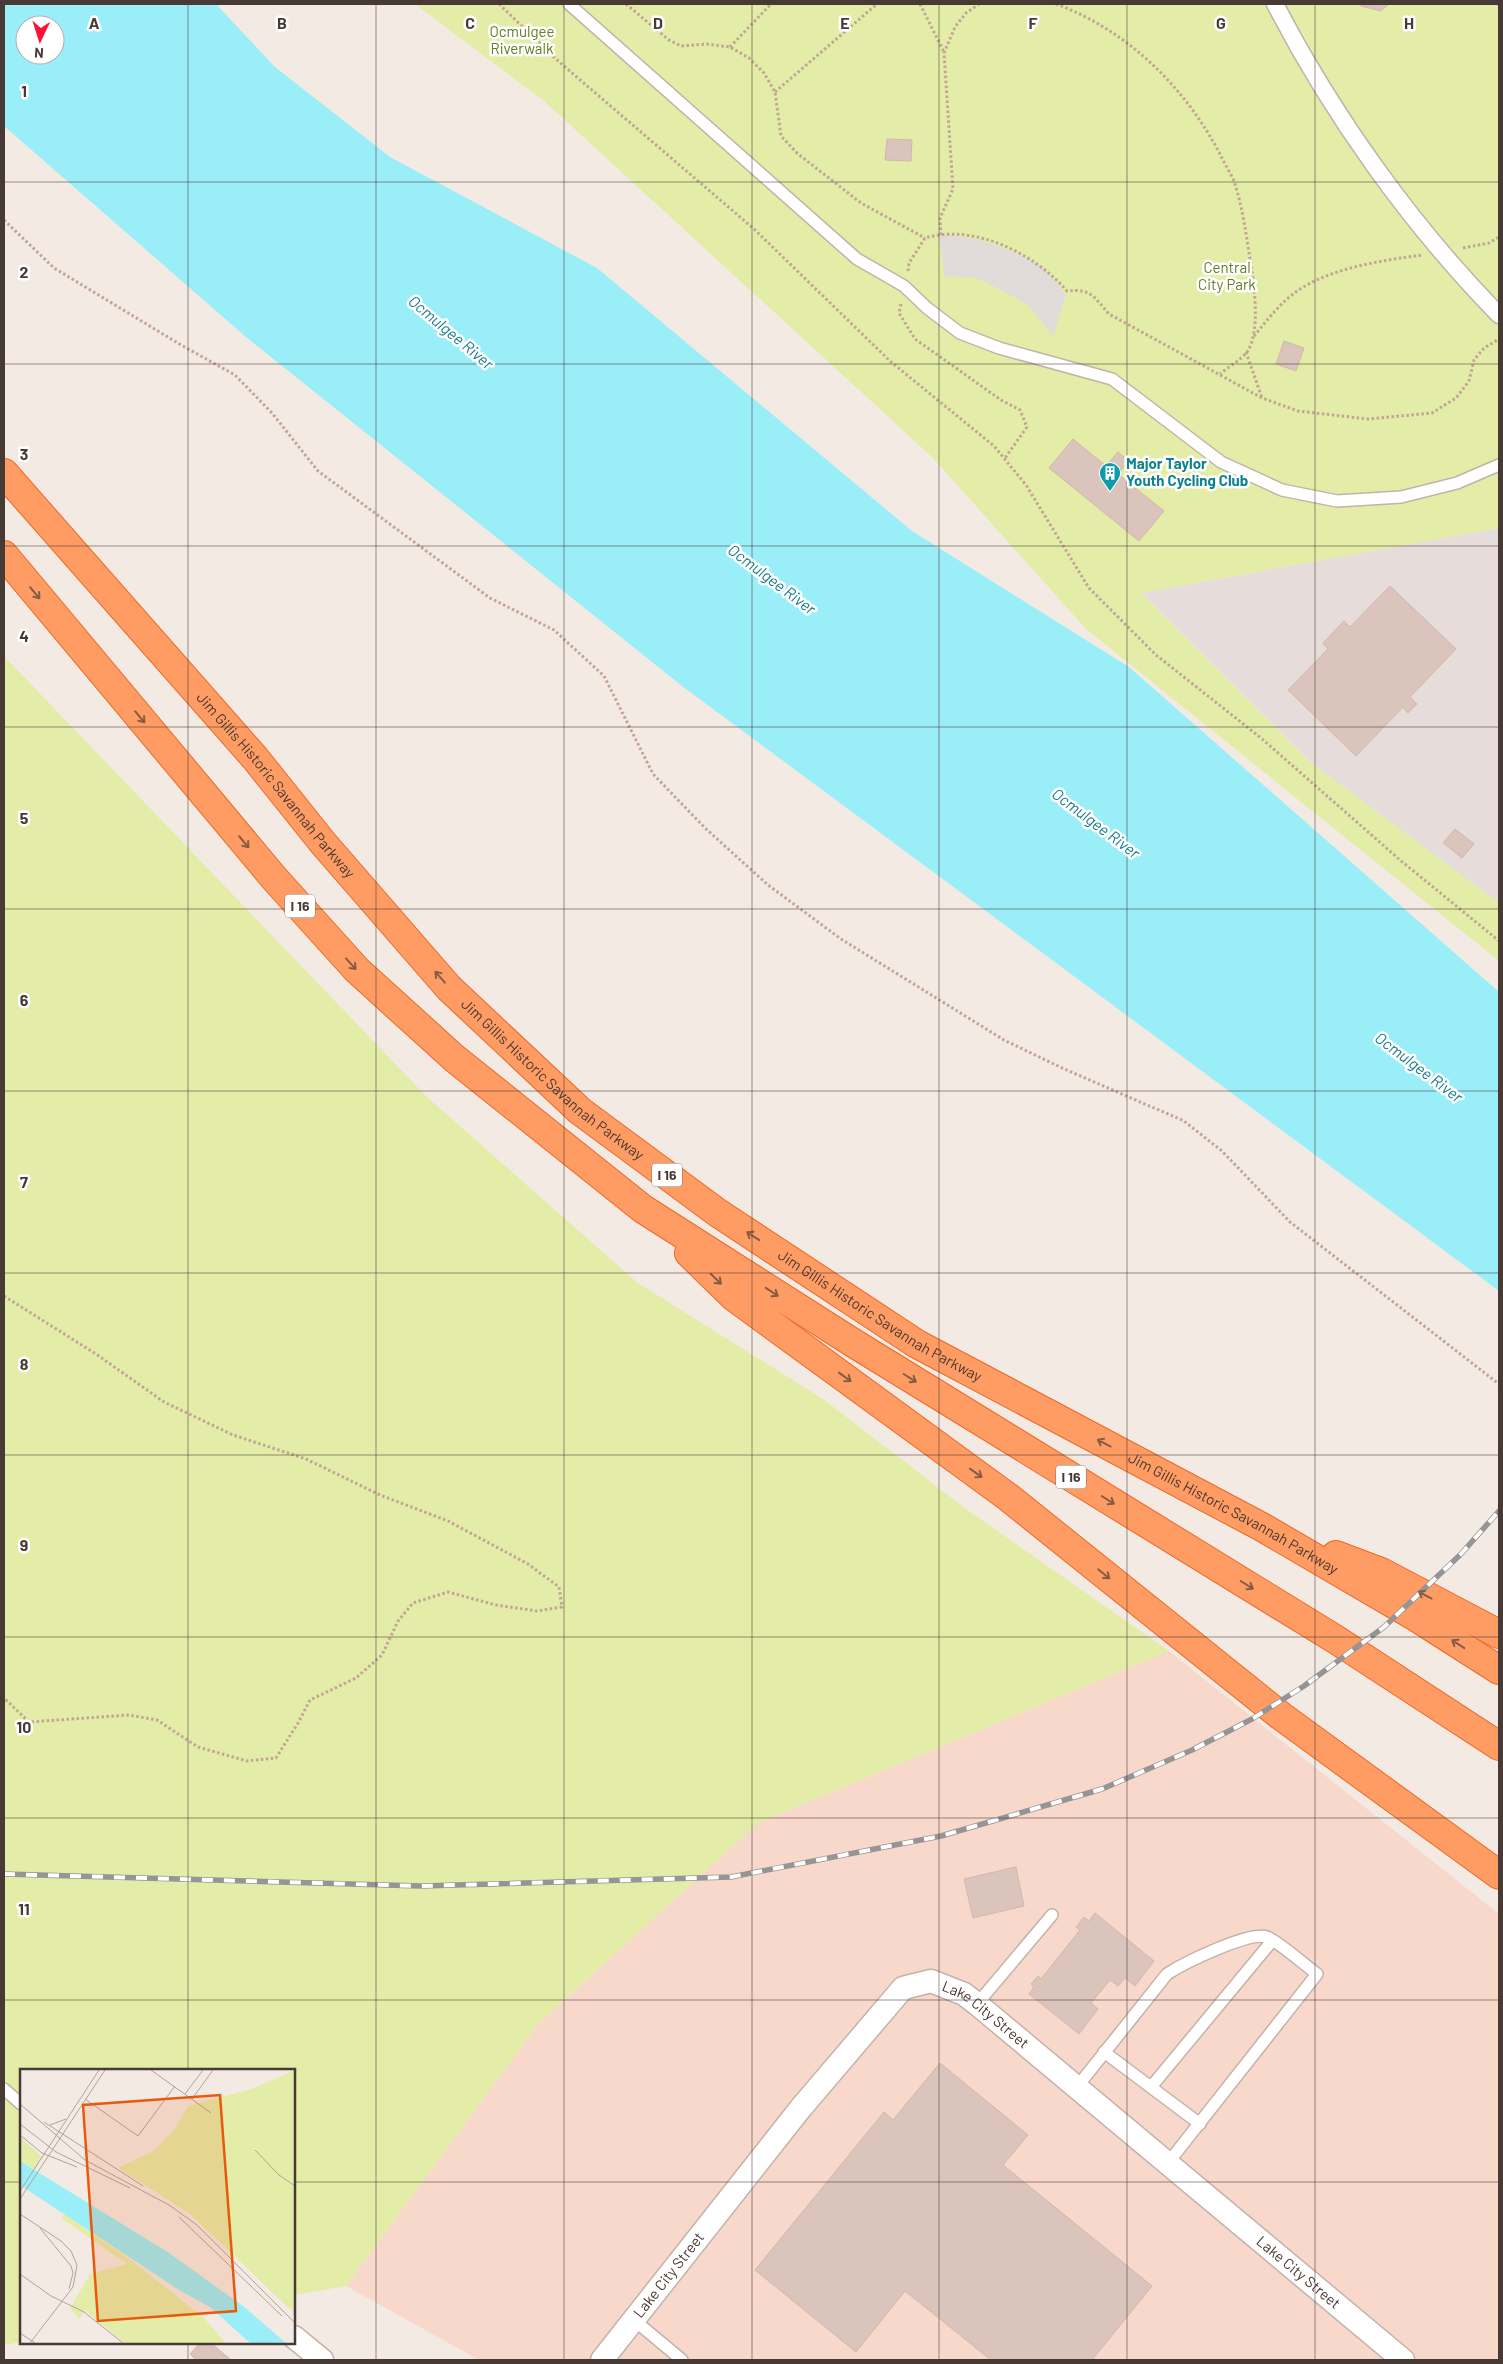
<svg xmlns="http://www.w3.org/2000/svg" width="1503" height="2364" font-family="Barlow,sans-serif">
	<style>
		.commercial { fill: #f9d8cc }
		.industrial { fill: #e6dcd9 }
		.green { fill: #e3eda8 }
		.parking { fill: #e1dcda }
		.water { fill: #99eef8; fill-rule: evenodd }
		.building { fill: #dac4bb; stroke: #d2b7ab }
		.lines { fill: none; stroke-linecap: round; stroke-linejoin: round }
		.service-casing { stroke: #c3b2a8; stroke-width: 14 }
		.pedestrian-casing { stroke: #c3b2a8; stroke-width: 19 }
		.minor-casing { stroke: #c3b2a8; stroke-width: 25 }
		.motorway-casing { stroke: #ee6724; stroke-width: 30 }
		.path { stroke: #c3a595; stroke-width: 3; stroke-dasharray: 2.5 2.5; stroke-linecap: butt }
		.service { stroke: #fff; stroke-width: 11 }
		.pedestrian { stroke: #fff; stroke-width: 16 }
		.minor { stroke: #fff; stroke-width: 22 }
		.motorway { stroke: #ff9c64; stroke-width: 28 }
		.rail-casing { stroke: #959595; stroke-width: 5.5 }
		.rail { stroke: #fff; stroke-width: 4; stroke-dasharray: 11; stroke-linecap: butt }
		.oneway { stroke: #875c44 }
		.grid { fill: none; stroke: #473933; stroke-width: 1; stroke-opacity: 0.55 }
		.labels { text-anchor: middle; stroke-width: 5; stroke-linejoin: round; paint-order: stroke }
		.shield { fill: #fff; stroke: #7e7470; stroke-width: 1 }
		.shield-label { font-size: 14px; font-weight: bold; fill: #473933 }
		.park-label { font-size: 15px; fill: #607e20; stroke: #fff }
		.culture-label { font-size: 15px; font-weight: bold; fill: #0d838f; stroke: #fff; text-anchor: start }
		.street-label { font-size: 15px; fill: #473933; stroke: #fff }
		.water-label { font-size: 16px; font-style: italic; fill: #1c7c89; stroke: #fff }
		.inset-road { fill: none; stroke: #afa39d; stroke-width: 1 }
		.view { fill: #e8590c; fill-opacity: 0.15; stroke: #e8590c; stroke-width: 2.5 }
		.inset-edge { fill: none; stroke: #473933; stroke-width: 2.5 }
		.grid-label { font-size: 16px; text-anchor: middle; font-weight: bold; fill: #473933; stroke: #fff; stroke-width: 5; stroke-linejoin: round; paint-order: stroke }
	</style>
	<rect width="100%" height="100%" fill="#f4eae4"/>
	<path class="commercial" d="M1169,1651L1499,1914V2360H479L346,2286L538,2024L758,1823Z"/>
	<path class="industrial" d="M1499,528V903L1310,762L1141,593Z"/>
	<g class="green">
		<path d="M415,4H1499V528L1141,593L1310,762L1499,903V961L1086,629L932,457L544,101Z"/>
		<path d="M4,656L427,1097L638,1283L823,1399L966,1509L1169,1651L758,1823L538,2024L346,2286L294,2295V2070H21V2342L4,2345Z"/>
	</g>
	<path class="parking" d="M939,234L978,239L1014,252L1044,267L1066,295L1053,336L1029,306L1005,292L976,278L951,276L945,279Z"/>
	<path class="water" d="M4,4H216L275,67L390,157L597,268L912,531L1129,667L1499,992V1291L682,686L246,337L4,126ZM25,25H55V55H25Z"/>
	<g class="building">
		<path d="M1361,4H1389L1381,11L1361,6Z"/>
		<path d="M887,139L912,140L911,161L885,160Z"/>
		<path d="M1284,341L1304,348L1296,371L1276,364Z"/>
		<path d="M1073,439L1106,466L1118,452L1129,461L1118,474L1164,511L1139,541L1049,468Z"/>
		<path d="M1390,586L1456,649L1410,697L1417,704L1408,713L1403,707L1356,756L1288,690L1328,649L1323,643L1344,621L1350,627Z"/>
		<path d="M1455,829L1474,844L1462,858L1443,843Z"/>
		<path d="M1016,1867L1024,1906L973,1918L964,1879Z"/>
		<path d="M1095,1913L1154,1961L1135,1986L1125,1978L1118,1986L1110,1980L1091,2003L1098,2009L1079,2034L1029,1994L1034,1987L1031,1984L1038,1976L1041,1979L1080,1930L1076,1927L1084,1917L1089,1921Z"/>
		<path d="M940,2063L1028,2135L1003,2165L1152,2286L1092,2360H991L905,2291L856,2352L755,2270L884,2112L893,2120Z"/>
		<path d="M200,2343H211L231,2360H196L190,2354Z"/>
	</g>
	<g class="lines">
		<g class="service-casing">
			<g id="service">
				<path d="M569,4L857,259L904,286L927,308L960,333L999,348L1112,379L1221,462L1282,490L1337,501L1401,497L1457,483L1499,465"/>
				<path d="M977,2004L1052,1915"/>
				<path d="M1104,2052L1200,2124"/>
				<path d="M1077,2087L1167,1974C1184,1963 1249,1931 1267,1937C1279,1942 1305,1965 1317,1974L1168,2163"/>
				<path d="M1151,2087L1272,1941"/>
				<path d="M4,2089L21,2104"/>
				<path d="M634,2320L682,2360"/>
			</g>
		</g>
		<g class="pedestrian-casing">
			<path id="pedestrian" d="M1275,4C1333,116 1411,225 1499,315"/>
		</g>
		<g class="minor-casing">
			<g id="minor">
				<path d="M294,2337L322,2360"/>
				<path id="s1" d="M602,2360L800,2109L903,1988L931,1981L964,1994L977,2004L1403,2360"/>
			</g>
		</g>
		<g class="motorway-casing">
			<g id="motorway">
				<path id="s2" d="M4,473L255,758L323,843L449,988L580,1111L718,1213L917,1344L1262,1527L1416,1617L1499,1670"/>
				<path d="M4,555L274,878L357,970L454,1058L643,1209L855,1344L1335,1639L1499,1746"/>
				<path d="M689,1253L734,1297L1008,1497L1281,1716L1499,1875"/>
				<path d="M1336,1555L1381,1572L1499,1634"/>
			</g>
		</g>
		<g class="path">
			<path d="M499,4L557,60L754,229L891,362L994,446L1026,485L1089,588L1156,655L1261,738L1400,860L1499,941"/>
			<path d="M626,4L669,40L681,46L707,44L730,47L749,58L764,73L775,92L781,136L798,154L861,203L925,238"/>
			<path d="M920,4L944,52"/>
			<path d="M1056,4C1127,30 1185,87 1220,154C1224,163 1230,172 1234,181C1242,205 1246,233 1250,259C1254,282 1261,332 1247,352C1241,360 1228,367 1220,374"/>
			<path d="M1498,4L1499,5"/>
			<path d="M730,47L771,4"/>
			<path d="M775,92L877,4"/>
			<path d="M4,220L54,268L181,345L235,375L272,413L318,471L490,598L554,630L604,676L653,774L705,828L768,885L841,939L1004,1040L1060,1067L1184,1121L1222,1151L1290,1222L1499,1384"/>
			<path d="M941,235L940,218L953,189L944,53L955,27L966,13L979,4"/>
			<path d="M1463,248L1489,243L1499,237"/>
			<path d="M908,271L909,263L925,238C974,223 1035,254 1067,291C1091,288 1094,297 1109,314L1262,398L1298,411L1368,419L1432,413L1456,398L1469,381L1474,360L1484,348L1499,339"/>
			<path d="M901,304L899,313L915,339L1001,400L1020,410L1027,427L1005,458"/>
			<path d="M1254,336C1264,324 1274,311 1285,301C1318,269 1379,261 1422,255"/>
			<path d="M1246,352L1262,398"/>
			<path d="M4,1296L96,1354L164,1402L233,1435L306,1459L380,1495L448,1521L528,1564L559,1587L562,1607L537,1611L496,1605L448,1592L413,1603L398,1621L382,1655L356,1678L310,1700L298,1723L276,1758L247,1761L198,1747L157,1720L129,1715L29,1722L4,1698"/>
		</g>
		<use href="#service" class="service"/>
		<use href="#pedestrian" class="pedestrian"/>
		<use href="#minor" class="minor"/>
		<use href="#motorway" class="motorway"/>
		<g class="rail-casing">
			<path id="rail" d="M4,1874L421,1886L731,1877L941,1836L1102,1789L1192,1750L1252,1719L1304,1686L1384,1627L1461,1554L1499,1511"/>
		</g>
		<use href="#rail" class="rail"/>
	</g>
	<defs><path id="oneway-shaft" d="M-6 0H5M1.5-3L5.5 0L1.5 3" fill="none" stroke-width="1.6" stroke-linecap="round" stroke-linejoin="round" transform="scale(1.25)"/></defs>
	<g class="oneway">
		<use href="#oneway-shaft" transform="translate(35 593) rotate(50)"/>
		<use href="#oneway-shaft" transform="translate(140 717) rotate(50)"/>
		<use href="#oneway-shaft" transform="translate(244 842) rotate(50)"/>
		<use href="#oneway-shaft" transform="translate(351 964) rotate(48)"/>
		<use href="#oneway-shaft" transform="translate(440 977) rotate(-131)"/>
		<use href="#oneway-shaft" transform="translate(753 1236) rotate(-147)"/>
		<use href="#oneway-shaft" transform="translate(716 1279) rotate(44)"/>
		<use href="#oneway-shaft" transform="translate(772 1292) rotate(33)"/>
		<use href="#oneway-shaft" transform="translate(845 1377) rotate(36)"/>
		<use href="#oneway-shaft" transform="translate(910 1378) rotate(32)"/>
		<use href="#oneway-shaft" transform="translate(1104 1443) rotate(-152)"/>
		<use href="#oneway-shaft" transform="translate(976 1473) rotate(36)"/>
		<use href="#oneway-shaft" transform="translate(1108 1500) rotate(32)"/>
		<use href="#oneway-shaft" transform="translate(1104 1574) rotate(39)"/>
		<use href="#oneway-shaft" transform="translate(1247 1585) rotate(32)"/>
		<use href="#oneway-shaft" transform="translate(1425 1595) rotate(-152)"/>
		<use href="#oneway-shaft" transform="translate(1458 1644) rotate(-147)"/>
	</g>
	<path class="grid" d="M188,4V2070M376,4V2360M564,4V2360M752,4V2360M939,4V2360M1127,4V2360M1315,4V2360M4,182H1499M4,364H1499M4,546H1499M4,727H1499M4,909H1499M4,1091H1499M4,1273H1499M4,1455H1499M4,1637H1499M4,1818H1499M4,2000H1499M4,2182H21M294,2182H1499M188,2343V2360"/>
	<defs>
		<g id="building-pin" transform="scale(1.125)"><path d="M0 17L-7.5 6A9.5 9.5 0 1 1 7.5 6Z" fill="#0f9aa8" stroke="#fff"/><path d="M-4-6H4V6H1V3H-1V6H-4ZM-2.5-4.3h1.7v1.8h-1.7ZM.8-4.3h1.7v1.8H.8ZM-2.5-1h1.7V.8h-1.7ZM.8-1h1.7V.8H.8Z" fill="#fff"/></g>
	</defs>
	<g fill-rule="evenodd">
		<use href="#building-pin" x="1110" y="473"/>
	</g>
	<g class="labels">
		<g class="shield">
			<rect x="285" y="894.5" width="30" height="23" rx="4"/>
			<rect x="652" y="1163.5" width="30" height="23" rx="4"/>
			<rect x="1056" y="1465.5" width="30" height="23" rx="4"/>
		</g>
		<g class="shield-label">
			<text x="300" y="911">I 16</text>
			<text x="667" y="1180">I 16</text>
			<text x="1071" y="1482">I 16</text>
		</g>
		<g class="park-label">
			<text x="522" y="37">Ocmulgee<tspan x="522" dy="17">Riverwalk</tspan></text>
			<text x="1227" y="273">Central<tspan x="1227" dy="17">City Park</tspan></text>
		</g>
		<g class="culture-label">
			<text x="1126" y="469">Major Taylor<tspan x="1126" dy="17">Youth Cycling Club</tspan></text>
		</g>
		<g class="street-label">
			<text dy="5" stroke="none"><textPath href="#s2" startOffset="414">Jim Gillis Historic Savannah Parkway</textPath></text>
			<text dy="5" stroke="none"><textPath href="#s2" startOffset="819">Jim Gillis Historic Savannah Parkway</textPath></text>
			<text dy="5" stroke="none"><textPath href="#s2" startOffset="1224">Jim Gillis Historic Savannah Parkway</textPath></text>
			<text dy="5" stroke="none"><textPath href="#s2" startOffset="1629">Jim Gillis Historic Savannah Parkway</textPath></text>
			<text dy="5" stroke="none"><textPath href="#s1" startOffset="572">Lake City Street</textPath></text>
			<text dy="5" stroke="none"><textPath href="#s1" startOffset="978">Lake City Street</textPath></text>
			<text dy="5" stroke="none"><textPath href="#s1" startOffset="108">Lake City Street</textPath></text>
		</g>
		<g class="water-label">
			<text transform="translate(451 332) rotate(40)" y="6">Ocmulgee River</text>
			<text transform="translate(772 579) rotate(37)" y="6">Ocmulgee River</text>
			<text transform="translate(1096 823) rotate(37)" y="6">Ocmulgee River</text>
			<text transform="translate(1419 1067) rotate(37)" y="6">Ocmulgee River</text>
		</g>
	</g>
	<g transform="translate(20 2069)">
		<rect width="275" height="275" fill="#f4eae4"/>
		<path d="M275,1V245L170,145L98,99L135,81L154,61L169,36L232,20ZM0,68L22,88L14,100L0,92ZM44,145L112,192L183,248L206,274H105L65,241L59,250L50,239L70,205L107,195L41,149Z" fill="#e3eda8"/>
		<path d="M0,92L149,184L223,237L266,274H230L190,238L159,221L0,116Z" fill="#99eef8"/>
		<path class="inset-road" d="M131,1L191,44M165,25L183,1M65,30L118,67L155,17M172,30L193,1M0,35L65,91L149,136L177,156L275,254M24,53L123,117M0,55L36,83L110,119M30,56L46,50M0,66L22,84L57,98M235,81L259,106L275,117M0,122L79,1M0,130L85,1M0,145L41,172L51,182L57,196L53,218L10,274M159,148L262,247M20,159L51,197L53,204L49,220M0,205L31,227L64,243L103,274M0,264L15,274"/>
		<path class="view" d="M200,26L216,242L78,252L63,36Z"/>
		<rect width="275" height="275" class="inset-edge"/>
	</g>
	<g class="grid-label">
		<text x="94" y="29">A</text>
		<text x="282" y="29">B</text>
		<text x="470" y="29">C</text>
		<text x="658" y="29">D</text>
		<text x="845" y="29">E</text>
		<text x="1033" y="29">F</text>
		<text x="1221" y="29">G</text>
		<text x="1409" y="29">H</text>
		<text x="24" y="97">1</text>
		<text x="24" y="278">2</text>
		<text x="24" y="460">3</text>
		<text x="24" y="642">4</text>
		<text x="24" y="824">5</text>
		<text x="24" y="1006">6</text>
		<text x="24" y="1188">7</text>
		<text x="24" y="1370">8</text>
		<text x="24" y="1551">9</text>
		<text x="24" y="1733">10</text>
		<text x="24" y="1915">11</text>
	</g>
	<rect width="1503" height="2364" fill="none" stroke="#473933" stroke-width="10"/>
	<g transform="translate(40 40) rotate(184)"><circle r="24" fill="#ffffff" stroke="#b5b0ad"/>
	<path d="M0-4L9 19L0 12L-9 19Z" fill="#ff1034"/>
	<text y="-8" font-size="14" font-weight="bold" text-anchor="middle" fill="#473933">N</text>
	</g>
</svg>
